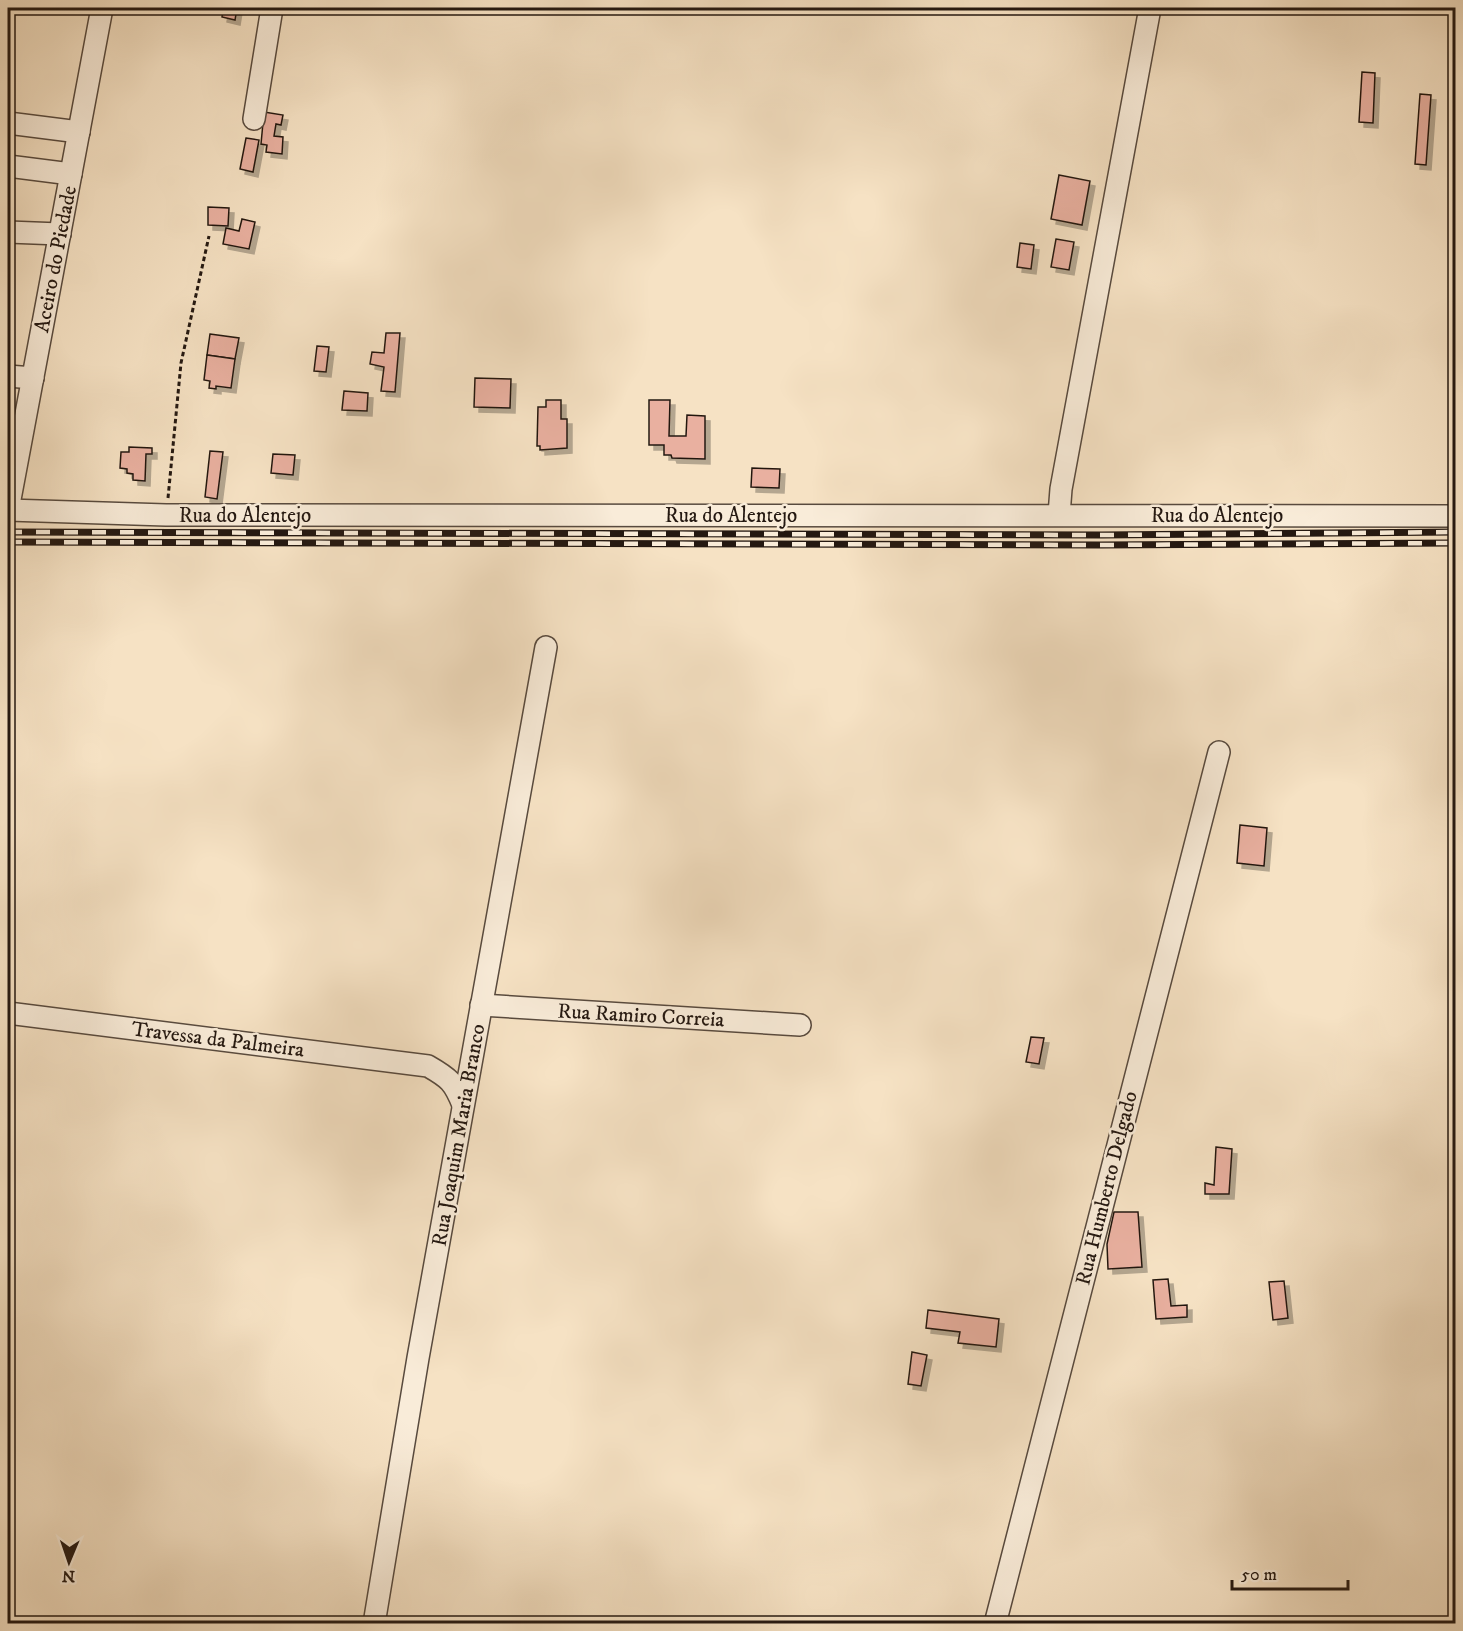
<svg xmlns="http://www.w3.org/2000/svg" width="1463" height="1631" font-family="'IM FELL DW Pica',serif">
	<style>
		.building { fill: #e9b0a0; stroke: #241811; stroke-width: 1.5; filter: url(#shadow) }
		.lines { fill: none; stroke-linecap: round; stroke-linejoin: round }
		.minor-casing { stroke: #584a3e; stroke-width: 24 }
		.path { stroke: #241811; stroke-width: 3; stroke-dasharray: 4.5 3; stroke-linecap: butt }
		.minor { stroke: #f9ecd9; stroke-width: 21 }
		.rail-casing { stroke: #241811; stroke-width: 7 }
		.rail { stroke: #f9ecd9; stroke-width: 4.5; stroke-dasharray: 14; stroke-linecap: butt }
		.labels { text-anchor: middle; stroke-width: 5; stroke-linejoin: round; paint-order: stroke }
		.street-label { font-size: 21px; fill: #241811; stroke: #f9ecd9 }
	</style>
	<defs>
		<filter id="shadow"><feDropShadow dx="5" dy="5" stdDeviation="0" flood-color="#0004"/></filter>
	</defs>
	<rect width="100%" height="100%" fill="#f6e2c4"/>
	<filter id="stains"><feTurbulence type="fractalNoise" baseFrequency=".00333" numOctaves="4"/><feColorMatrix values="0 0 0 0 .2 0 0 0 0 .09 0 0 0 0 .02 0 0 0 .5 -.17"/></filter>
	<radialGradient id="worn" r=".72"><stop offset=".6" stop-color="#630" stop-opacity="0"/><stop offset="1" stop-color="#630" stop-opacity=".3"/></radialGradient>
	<g class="building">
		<path d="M221,8H237L235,20L222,17L223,11L220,10Z"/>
		<path d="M1362,72L1375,73L1373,123L1359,122Z"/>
		<path d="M1420,94L1431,95L1426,165L1415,164Z"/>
		<path d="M1454,101H1456V127H1452Z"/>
		<path d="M264,112L283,115L281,125L276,124L274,136L283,137L282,154L266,152L267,145L261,144Z"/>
		<path d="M246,138L259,140L253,172L240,169Z"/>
		<path d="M1059,175L1090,181L1082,225L1051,219Z"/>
		<path d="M208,207L229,208L228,226L208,225Z"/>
		<path d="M242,219L255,222L249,249L223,244L226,228L239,231Z"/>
		<path d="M1056,239L1074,242L1069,270L1051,267Z"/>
		<path d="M1020,243L1034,245L1031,269L1017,267Z"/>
		<path d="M386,333H400L395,392L381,391L384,367L370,364L372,352L384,353Z"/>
		<path d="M210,334L239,338L235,359L207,355Z"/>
		<path d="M317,346L329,347L326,372L314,371Z"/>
		<path d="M207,355L235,359L231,388L216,386V389L209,388L210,381L204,380Z"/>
		<path d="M475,378L511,379L510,408L474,407Z"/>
		<path d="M344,391L368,393L367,411L342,410Z"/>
		<path d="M546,400H561V419H567V448L540,450V446H537L538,407H546Z"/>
		<path d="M649,400H670L669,436H686L687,415L705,416V459L672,458L671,455H664V445H649Z"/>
		<path d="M129,447L152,448V454H146L145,481L133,480V474L127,473V469L120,468L121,452H129Z"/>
		<path d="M210,451L223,452L217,499L205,497Z"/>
		<path d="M273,454L295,455L293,475L271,473Z"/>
		<path d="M752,468L780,469L779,488L751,487Z"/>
		<path d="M1240,825L1267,828L1264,866L1237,863Z"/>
		<path d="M1031,1037L1044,1038L1039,1064L1026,1062Z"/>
		<path d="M1216,1147L1232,1149L1229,1194H1205V1183L1214,1185Z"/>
		<path d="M1449,1207H1456V1234L1450,1235Z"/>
		<path d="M1114,1212H1138L1142,1267L1108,1269L1107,1244Z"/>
		<path d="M1168,1279L1171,1306L1187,1305V1317L1156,1319L1153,1280Z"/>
		<path d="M1284,1281L1288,1318L1273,1320L1269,1282Z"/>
		<path d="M928,1310L999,1319L996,1347L958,1343L960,1332L926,1328Z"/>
		<path d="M912,1352L927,1355L921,1386L908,1384Z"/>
	</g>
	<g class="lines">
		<g class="minor-casing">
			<g id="minor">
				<path d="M254,119L272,8"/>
				<path d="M8,123L79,132"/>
				<path d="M8,166L71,174"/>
				<path d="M8,232L60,234"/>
				<path d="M8,376L33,378"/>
				<path d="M8,510L166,515L1456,516"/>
				<path d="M8,510L102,8"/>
				<path d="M1059,515L1061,489L1150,8"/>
				<path d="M481,1005L800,1025"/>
				<path d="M8,1013L428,1066C449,1078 454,1082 463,1105"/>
				<path d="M374,1624L418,1358L546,647"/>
				<path d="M995,1624L1219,752"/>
			</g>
		</g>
		<path class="path" d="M168,498L181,363L209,236"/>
		<use href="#minor" class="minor"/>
		<g class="rail-casing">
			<g id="rail">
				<path d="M8,532L1102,535L1456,532"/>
				<path d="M8,542L1101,545L1456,543"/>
			</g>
		</g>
		<use href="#rail" class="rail"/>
	</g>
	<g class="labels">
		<g class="street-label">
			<text transform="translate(55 259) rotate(-79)" y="7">Aceiro do Piedade</text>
			<text x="245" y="522">Rua do Alentejo</text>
			<text x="731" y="522">Rua do Alentejo</text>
			<text x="1217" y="522">Rua do Alentejo</text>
			<text transform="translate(641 1015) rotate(3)" y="7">Rua Ramiro Correia</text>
			<text transform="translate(218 1039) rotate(7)" y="7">Travessa da Palmeira</text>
			<text transform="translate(458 1135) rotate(-80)" y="7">Rua Joaquim Maria Branco</text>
			<text transform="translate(1106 1188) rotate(-76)" y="7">Rua Humberto Delgado</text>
		</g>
	</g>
	<rect width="1463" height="1631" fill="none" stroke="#f6e2c4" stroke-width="30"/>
	<rect x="9" y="9" width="1445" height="1613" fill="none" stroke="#241811" stroke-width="3"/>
	<rect x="15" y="15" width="1433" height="1601" fill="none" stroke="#241811" stroke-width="1.5"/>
	<g transform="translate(69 1562) rotate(182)" stroke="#f9ecd9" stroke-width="4.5" paint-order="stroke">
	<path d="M0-4.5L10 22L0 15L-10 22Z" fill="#241811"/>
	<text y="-9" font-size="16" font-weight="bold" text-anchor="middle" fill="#241811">N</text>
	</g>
	<path d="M1232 1580v9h116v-9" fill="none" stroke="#241811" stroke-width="3"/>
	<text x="1241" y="1580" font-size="18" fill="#241811" stroke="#f9ecd9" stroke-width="4.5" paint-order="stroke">50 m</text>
	<rect width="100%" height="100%" filter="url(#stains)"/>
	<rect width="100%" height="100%" fill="url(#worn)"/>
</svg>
